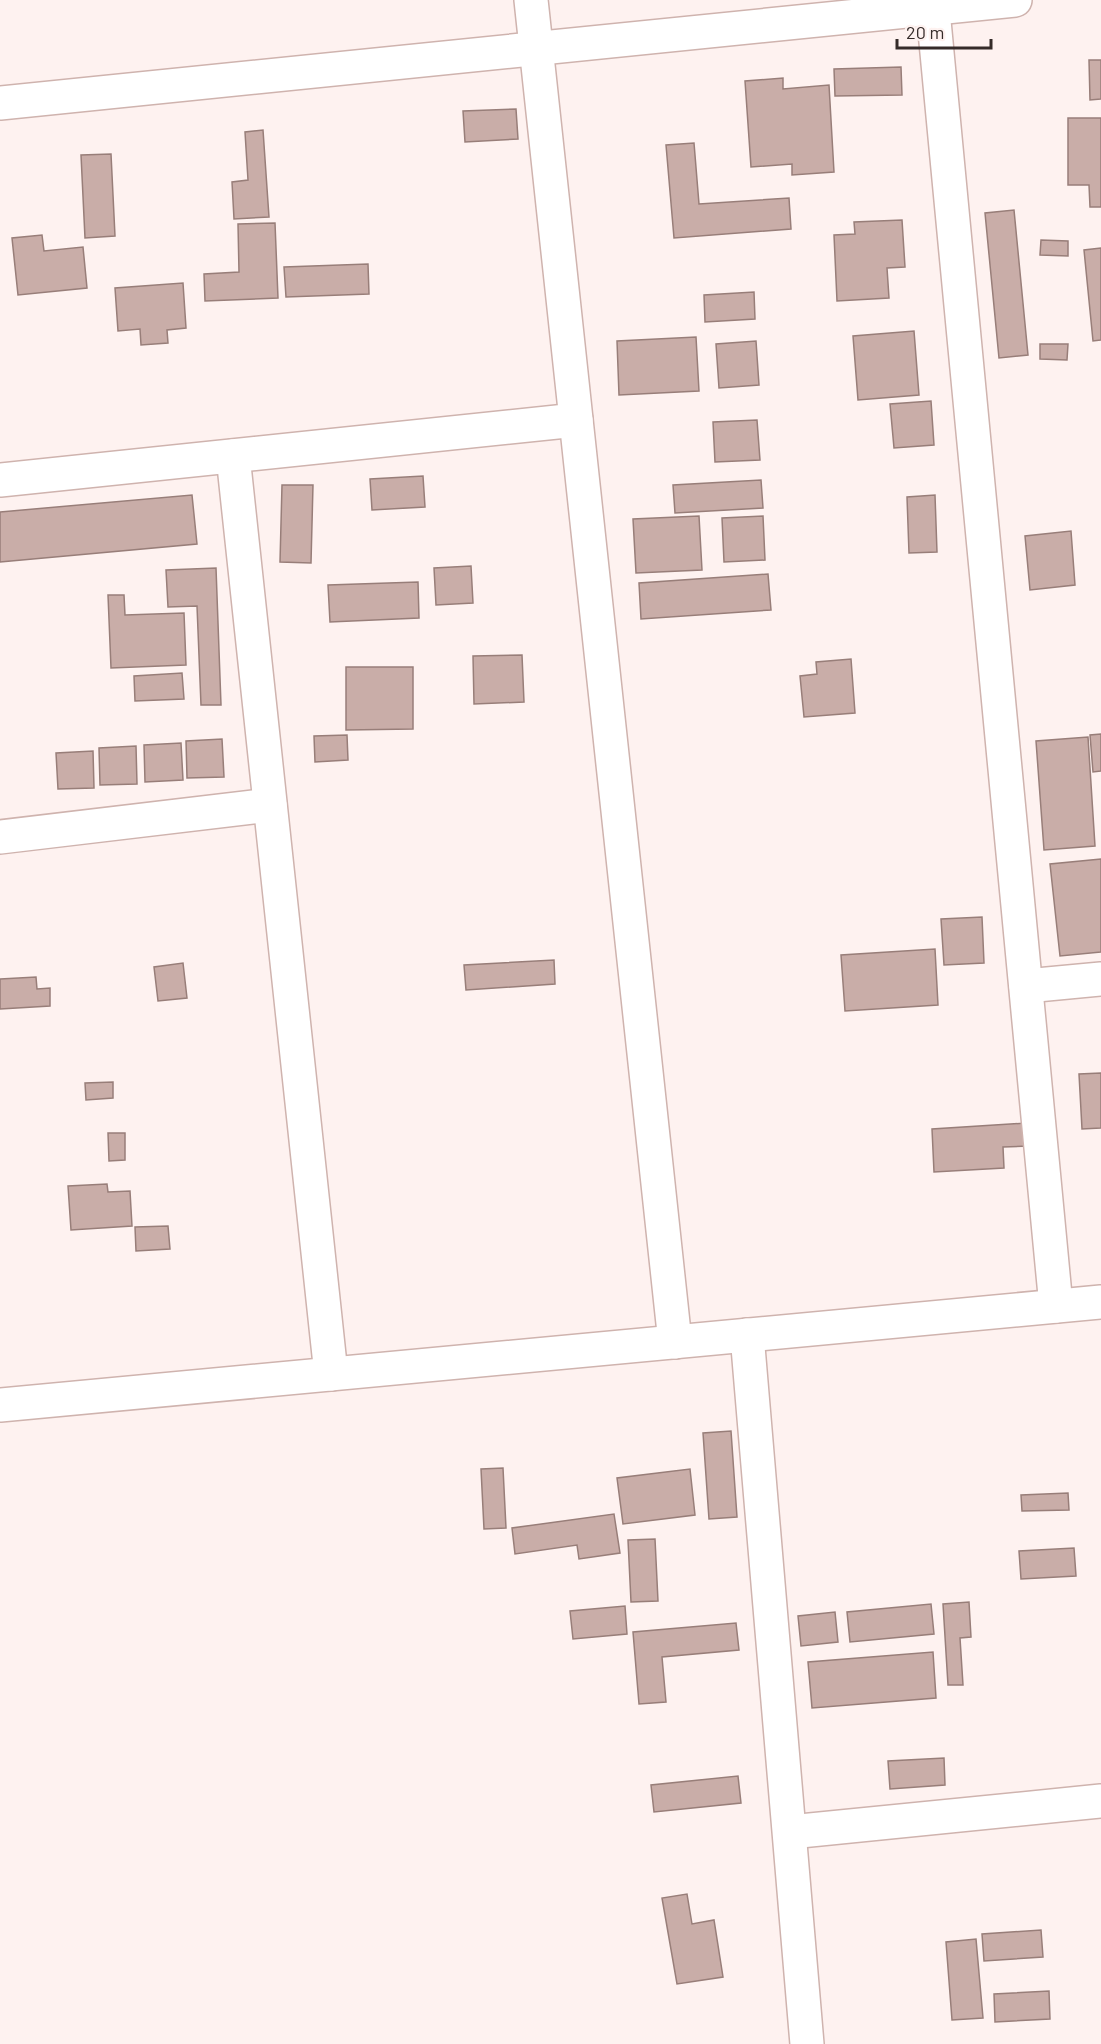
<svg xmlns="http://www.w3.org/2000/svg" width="1101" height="2044" font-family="Barlow,sans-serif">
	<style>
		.building { fill: #c9ada8; stroke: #987e79; stroke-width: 1.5 }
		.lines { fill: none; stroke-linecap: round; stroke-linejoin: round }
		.minor-casing { stroke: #cfb3ae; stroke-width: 36 }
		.minor { stroke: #fff; stroke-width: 33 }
	</style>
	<rect width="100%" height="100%" fill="#fef2f0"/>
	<g class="building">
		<path d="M1089,60H1101V99L1090,100Z"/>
		<path d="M901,67L902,95L835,96L834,69Z"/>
		<path d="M783,78V89L829,85L834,172L792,175V164L751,167L745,81Z"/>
		<path d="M516,109L518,139L465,142L463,111Z"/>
		<path d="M1068,118H1101V207H1090L1089,185H1068Z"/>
		<path d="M263,130L269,217L234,219L232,182L248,180L245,132Z"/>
		<path d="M694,143L699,204L789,198L791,229L674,238L666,145Z"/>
		<path d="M111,154L115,236L85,238L81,155Z"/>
		<path d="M1014,210L1028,355L999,358L985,213Z"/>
		<path d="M902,220L905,267L887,268L889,298L837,301L834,235L855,234L854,222Z"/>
		<path d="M275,223L278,298L205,301L204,274L239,272L238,224Z"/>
		<path d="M42,235L44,251L83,247L87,288L18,295L12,238Z"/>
		<path d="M1041,240L1068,241V256L1040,255Z"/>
		<path d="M1101,248V340L1093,341L1084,250Z"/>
		<path d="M368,264L369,294L286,297L284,267Z"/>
		<path d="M183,283L186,328L167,330L168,343L141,345L140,329L118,331L115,288Z"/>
		<path d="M754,292L755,319L705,322L704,295Z"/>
		<path d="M914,331L919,395L858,400L853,336Z"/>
		<path d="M696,337L699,391L619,395L617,341Z"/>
		<path d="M756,341L759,385L719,388L716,344Z"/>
		<path d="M1040,344H1068L1067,360L1040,359Z"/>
		<path d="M931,401L934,445L894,448L890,404Z"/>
		<path d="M757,420L760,460L715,462L713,422Z"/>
		<path d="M423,476L425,507L372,510L370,479Z"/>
		<path d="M761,480L763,508L675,513L673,485Z"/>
		<path d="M282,485H313L311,563L280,562Z"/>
		<path d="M192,495L197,544L0,562V512Z"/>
		<path d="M935,495L937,552L909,553L907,497Z"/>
		<path d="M699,516L702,570L636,573L633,519Z"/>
		<path d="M763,516L765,560L724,562L722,518Z"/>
		<path d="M1071,531L1075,585L1030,590L1025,536Z"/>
		<path d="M471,566L473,603L436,605L434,568Z"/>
		<path d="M216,568L221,705H201L197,606L168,607L166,570Z"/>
		<path d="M768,574L771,610L641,619L639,583Z"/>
		<path d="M418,582L419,618L330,622L328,585Z"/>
		<path d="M108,595H124L125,615L184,613L186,665L111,668Z"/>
		<path d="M522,655L524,702L474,704L473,656Z"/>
		<path d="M851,659L855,713L804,717L800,676L817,674L816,662Z"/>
		<path d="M346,667H413V729L346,730Z"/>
		<path d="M182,673L184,699L135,701L134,676Z"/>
		<path d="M1101,734V771L1093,772L1090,735Z"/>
		<path d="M347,735L348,760L315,762L314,736Z"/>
		<path d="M1088,737L1095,846L1044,850L1036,741Z"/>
		<path d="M222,739L224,777L187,778L186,741Z"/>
		<path d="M181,743L183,780L145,782L144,745Z"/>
		<path d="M136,746L137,784L100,785L99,748Z"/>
		<path d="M93,751L94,788L58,789L56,753Z"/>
		<path d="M1101,859V952L1060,956L1050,864Z"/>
		<path d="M982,917L984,963L944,965L941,919Z"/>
		<path d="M935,949L938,1005L845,1011L841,955Z"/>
		<path d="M554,960L555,984L466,990L464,965Z"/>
		<path d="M183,963L187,998L158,1001L154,967Z"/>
		<path d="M36,977L37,989L50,988V1006L0,1009V979Z"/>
		<path d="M1101,1073V1128L1082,1129L1079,1074Z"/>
		<path d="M113,1082V1098L86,1100L85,1083Z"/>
		<path d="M1027,1123L1028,1146L1003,1147L1004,1168L934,1172L932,1129Z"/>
		<path d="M108,1133H125V1160L109,1161Z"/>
		<path d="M107,1184L108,1192L130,1191L132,1226L71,1230L68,1186Z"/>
		<path d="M168,1226L170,1249L136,1251L135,1227Z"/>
		<path d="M731,1431L737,1517L709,1519L703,1433Z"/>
		<path d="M503,1468L506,1528L484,1529L481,1469Z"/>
		<path d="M690,1469L695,1515L623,1524L617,1478Z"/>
		<path d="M1068,1493L1069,1510L1022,1511L1021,1495Z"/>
		<path d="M614,1514L620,1553L579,1559L577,1545L515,1554L512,1528Z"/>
		<path d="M655,1539L658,1601L631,1602L628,1540Z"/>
		<path d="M1074,1548L1076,1576L1021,1579L1019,1551Z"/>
		<path d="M969,1602L971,1637L960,1638L963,1685H948L943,1604Z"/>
		<path d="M931,1604L934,1634L850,1642L847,1612Z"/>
		<path d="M625,1606L627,1634L573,1639L570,1611Z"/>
		<path d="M835,1612L838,1642L801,1646L798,1616Z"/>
		<path d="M736,1623L739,1650L662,1657L666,1702L639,1704L633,1632Z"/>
		<path d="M933,1652L936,1698L812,1708L808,1662Z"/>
		<path d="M944,1758L945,1785L890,1789L888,1761Z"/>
		<path d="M738,1776L741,1803L654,1812L651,1785Z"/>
		<path d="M687,1894L692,1924L714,1920L723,1977L677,1984L662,1898Z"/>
		<path d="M1041,1930L1043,1957L984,1961L982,1934Z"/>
		<path d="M976,1939L983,2018L952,2020L946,1942Z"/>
		<path d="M1049,1991L1050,2019L995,2022L994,1994Z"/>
	</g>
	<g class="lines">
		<g class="minor-casing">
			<g id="minor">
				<path d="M531,0L675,1342"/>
				<path d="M932,0L1056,1306"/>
				<path d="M0,103L1015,0"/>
				<path d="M233,456L331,1374"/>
				<path d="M0,480L576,420"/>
				<path d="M0,837L270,805"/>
				<path d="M1026,986L1101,979"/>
				<path d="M747,1335L807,2044"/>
				<path d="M0,1405L1101,1302"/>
				<path d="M790,1832L1101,1801"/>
			</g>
		</g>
		<use href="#minor" class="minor"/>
	</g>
	<path d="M897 39v9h94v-9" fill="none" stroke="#352b29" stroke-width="3"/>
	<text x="906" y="39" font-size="18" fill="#352b29" stroke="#fef2f0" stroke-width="4.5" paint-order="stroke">20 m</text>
</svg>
